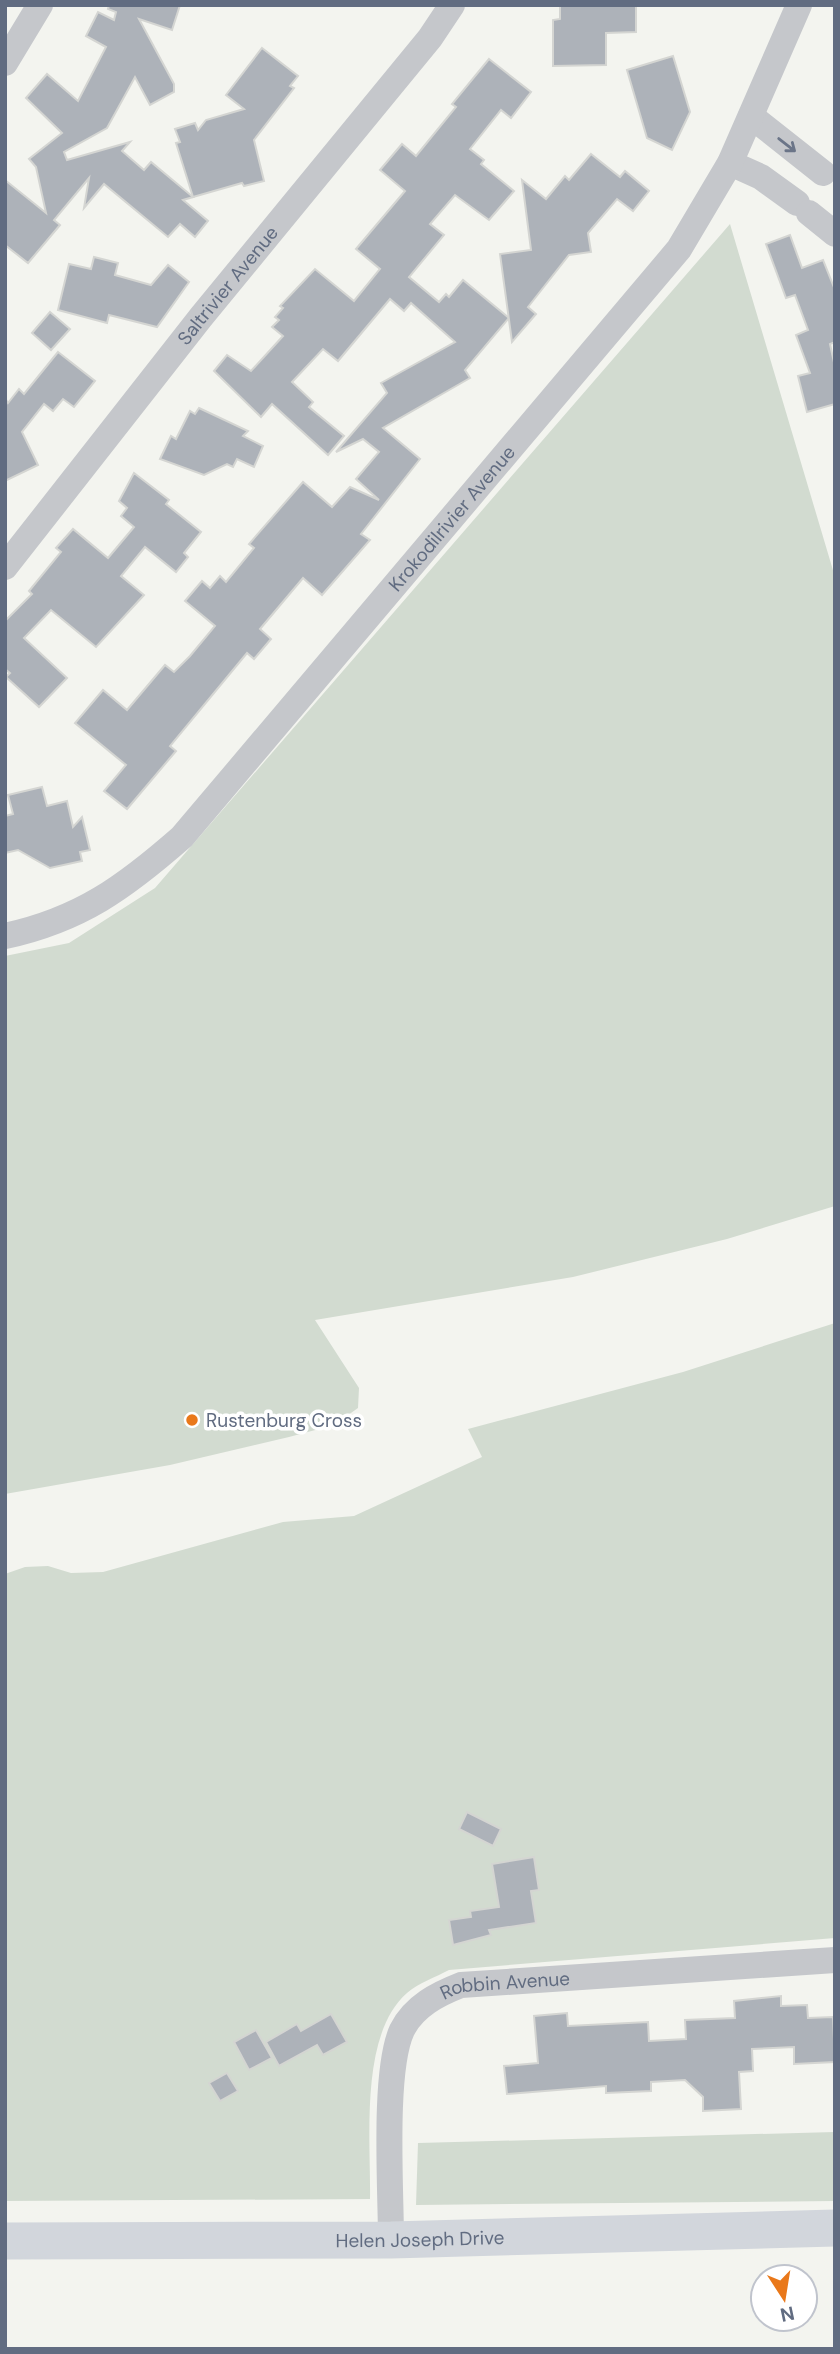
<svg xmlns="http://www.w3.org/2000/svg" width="840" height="2354" font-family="'DM Sans',sans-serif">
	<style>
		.green { fill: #d2dbd0 }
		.building { fill: #adb2b9; stroke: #d4d5d2; stroke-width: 2 }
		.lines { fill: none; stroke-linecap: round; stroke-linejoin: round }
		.street { stroke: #c5c7cb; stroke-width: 26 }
		.secondary { stroke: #d2d6dc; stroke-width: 37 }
		.oneway { stroke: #6b7588 }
		.poi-dot { fill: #e9781a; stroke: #fff; stroke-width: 2.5 }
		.labels { text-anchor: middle; stroke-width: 7; stroke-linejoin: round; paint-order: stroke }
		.street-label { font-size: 19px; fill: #616c81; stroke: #fff }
		.poi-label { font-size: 19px; fill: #616c81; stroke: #fff; text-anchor: start }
	</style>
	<rect width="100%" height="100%" fill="#f3f4ef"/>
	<g class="green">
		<path d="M730,224L835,577V1206L727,1239L573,1277L315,1320L359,1388L358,1408L334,1425L289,1437L170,1465L5,1494V956L69,943L155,888Z"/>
		<path d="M835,1323V1938L449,1970C436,1977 418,1983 407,1993C359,2035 371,2140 370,2199L5,2201V1574L25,1567L48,1566L71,1573L103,1572L283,1522L354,1516L482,1457L468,1429L683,1372Z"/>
		<path d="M835,2132V2201L416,2205L418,2143Z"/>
	</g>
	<g class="building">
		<path d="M109,5H180L172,30L139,19L174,84V92L150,105L135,77L107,128L64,152L67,160L130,142L122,151L144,170L151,162L193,197L183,200L208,221L195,237L180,224L168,237L104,184L84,208L89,178L54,220L60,225L28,263L5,245V180L46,213L36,167L29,159L62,133L26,98L47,74L78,101L106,47L86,36L98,12L114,20L116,12L108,9Z"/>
		<path d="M560,5H636V32L606,33V65L553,66V20L560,19Z"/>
		<path d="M262,48L298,76L290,86L294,88L254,140L264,181L244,186L242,183L193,197L176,143L180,142L175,129L195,123L198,130L206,120L244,109L226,95Z"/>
		<path d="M673,56L690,112L672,150L647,138L627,70Z"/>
		<path d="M489,59L531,92L511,118L501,110L470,149L484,160L481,164L514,191L489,220L455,195L430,224L444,235L409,277L439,302L446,294L449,297L463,280L509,318L465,370L470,378L383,428L420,459L361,534L370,540L322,595L303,578L260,629L271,639L254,659L247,653L170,746L176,751L127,809L104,791L126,765L75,723L103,690L127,710L165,665L174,672L190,656L215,626L185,601L202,581L210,588L220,576L226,582L254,548L249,544L303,482L332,507L350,487L379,500L356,479L379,452L363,439L336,452L387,393L381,383L455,342L411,303L404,311L390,299L338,361L323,349L292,382L313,402L309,407L344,436L328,455L272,404L261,417L214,371L227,355L251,371L283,336L272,327L279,320L275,317L283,308L280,306L315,269L354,301L380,269L356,249L405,191L380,170L402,144L416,156L456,107L452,104Z"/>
		<path d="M591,154L620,177L625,171L649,191L633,211L617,199L588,233L591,252L569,255L528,307L536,314L512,342L500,254L531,250L522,180L546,199L565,176L569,180Z"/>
		<path d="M790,235L802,268L823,260L835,290V342L830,344L835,367V404L807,412L798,376L810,373L796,335L808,330L795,295L786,298L766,244Z"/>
		<path d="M94,257L118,263L115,275L151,285L168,265L189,282L157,327L109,315L107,323L58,310L69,264L91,269Z"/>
		<path d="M50,312L70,329L51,350L32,333Z"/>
		<path d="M58,352L95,381L74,407L63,399L53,411L44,404L22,432L38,465L5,481V398L8,403L19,389L24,394Z"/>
		<path d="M199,408L248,431L243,436L263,446L254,467L237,459L233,467L227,464L204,475L160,459L171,436L176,439L190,411L195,414Z"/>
		<path d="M134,473L169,500L166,504L201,532L184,553L188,557L176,572L145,547L121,576L144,595L96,647L51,610L24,638L67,678L39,707L6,677L10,673L5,669V621L32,594L29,591L61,552L56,548L73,529L108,558L134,527L121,516L127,508L119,501Z"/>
		<path d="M42,787L47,806L67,801L73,827L82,817L90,850L80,852L82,861L50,868L18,850L5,853V816L13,814L8,795Z"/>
		<path d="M467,1812L501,1829L493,1846L459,1829Z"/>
		<path d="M534,1857L539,1890L531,1891L536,1923L489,1930L491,1935L453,1945L449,1920L471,1917L470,1911L499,1907L492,1864Z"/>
		<path d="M781,1996V2006L807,2005L808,2018L833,2017L835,2062L794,2064V2047L752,2049L753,2071L739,2072L741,2109L703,2111V2097L685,2080L651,2082V2091L606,2093V2086L507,2094L504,2066L538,2063L534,2016L567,2013L568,2026L648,2022L649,2041L686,2039L685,2020L735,2018L734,2001Z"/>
		<path d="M331,2014L347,2042L323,2055L317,2045L279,2066L266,2042L297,2024L301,2031Z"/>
		<path d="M256,2030L272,2058L249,2070L234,2042Z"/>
		<path d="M227,2073L238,2091L220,2101L209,2083Z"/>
	</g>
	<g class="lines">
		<g class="street">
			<path d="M5,63L40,5"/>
			<path d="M751,116L823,173"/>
			<path d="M730,163L761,177L797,203"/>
			<path d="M809,213L835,234"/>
			<path id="s1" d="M5,567L201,317L430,38L452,5"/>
			<path id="s2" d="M5,936C80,920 125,887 182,837L679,249L730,163L799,5"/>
			<path id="s3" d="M391,2240C391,2191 383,2071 402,2030C414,2006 438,1994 461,1985L835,1960"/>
		</g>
		<path class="secondary" id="s4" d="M5,2241L391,2240L835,2228"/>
	</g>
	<defs><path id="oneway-shaft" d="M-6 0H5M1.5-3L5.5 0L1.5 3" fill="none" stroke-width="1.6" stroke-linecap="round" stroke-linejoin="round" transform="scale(1.75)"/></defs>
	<use class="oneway" href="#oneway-shaft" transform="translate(787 145) rotate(38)"/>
	<circle class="poi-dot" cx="192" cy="1420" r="7"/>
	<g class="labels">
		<g class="street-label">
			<text dy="7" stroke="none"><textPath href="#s1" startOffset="359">Saltrivier Avenue</textPath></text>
			<text dy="7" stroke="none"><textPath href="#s2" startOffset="623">Krokodilrivier Avenue</textPath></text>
			<text dy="7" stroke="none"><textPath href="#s3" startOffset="331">Robbin Avenue</textPath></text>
			<text dy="7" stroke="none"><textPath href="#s4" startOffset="415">Helen Joseph Drive</textPath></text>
		</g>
		<g class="poi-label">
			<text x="206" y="1427">Rustenburg Cross</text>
		</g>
	</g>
	<rect width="840" height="2354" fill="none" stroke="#616c81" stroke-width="14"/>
	<g transform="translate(784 2298) rotate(168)"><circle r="33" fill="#ffffff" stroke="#c0c4cd" stroke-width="2"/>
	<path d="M0-5L12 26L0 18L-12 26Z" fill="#e9781a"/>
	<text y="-10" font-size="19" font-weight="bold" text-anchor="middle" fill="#616c81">N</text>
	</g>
</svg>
